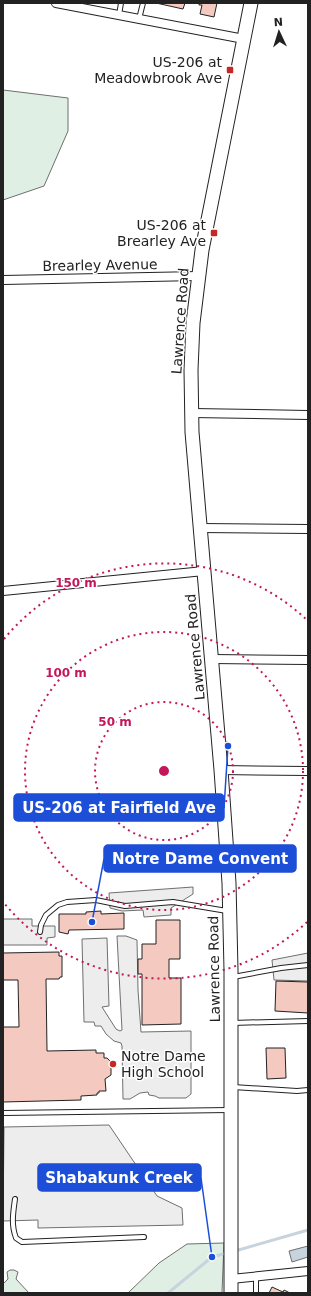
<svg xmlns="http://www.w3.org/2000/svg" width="311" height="1296" font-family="'DejaVu Sans',sans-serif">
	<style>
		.green { fill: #e0efe3; stroke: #6f6f6f }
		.parking { fill: #ededed; stroke: #6f6f6f }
		.water { fill: #c7d3dd; stroke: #6f6f6f }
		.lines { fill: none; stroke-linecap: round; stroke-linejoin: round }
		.stream { stroke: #c7d3dd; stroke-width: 3 }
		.building { fill: #f3c9c0; stroke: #222 }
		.lane-casing { stroke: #222; stroke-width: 6 }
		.street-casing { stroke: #222; stroke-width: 10 }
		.primary-casing { stroke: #222; stroke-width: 15 }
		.lane { stroke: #fff; stroke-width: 4 }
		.street { stroke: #fff; stroke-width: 8 }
		.primary { stroke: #fff; stroke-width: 13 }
		.ring { fill: none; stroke: #c2185b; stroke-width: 2; stroke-dasharray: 2 4 }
		.poi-dot { fill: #c62828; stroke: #fff; stroke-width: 1.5 }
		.labels { text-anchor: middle; stroke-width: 3; stroke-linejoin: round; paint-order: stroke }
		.poi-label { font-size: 14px; fill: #222; stroke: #fff; text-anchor: end }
		.street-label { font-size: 14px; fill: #222; stroke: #fff }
		.centre { fill: #c2185b; stroke: #fff; stroke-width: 2 }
		.ring-label { font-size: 12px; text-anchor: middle; font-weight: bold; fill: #c2185b; stroke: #fff; stroke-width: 3; stroke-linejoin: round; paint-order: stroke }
		.leader { fill: none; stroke: #1d4ed8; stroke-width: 1.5 }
		.callout-dot { fill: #1d4ed8; stroke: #fff; stroke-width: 1.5 }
		.callout { fill: #1d4ed8; stroke: #1d4ed8; stroke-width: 1.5 }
		.callout-label { font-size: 15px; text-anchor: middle; font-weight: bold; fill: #fff }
	</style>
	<rect width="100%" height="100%" fill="#fff"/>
	<g class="green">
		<path d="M3,90L68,98V131L44,186L3,200Z"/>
		<path d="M224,1243L222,1293H128L159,1263L187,1244Z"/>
		<path d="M10,1270H14L18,1272L16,1279L29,1293H3V1284L8,1279L7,1272Z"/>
	</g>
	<g class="parking">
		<path d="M193,887V894L171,908V915L144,917L143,910L122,911L110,908L109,893Z"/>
		<path d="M3,919H32V926H55V937L47,938V945H3Z"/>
		<path d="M117,936H126L137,940L138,990L141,1032L191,1031V1094L186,1098H159L155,1096L149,1095L148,1092L140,1093L130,1099H123L122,1046L121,1043L114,1041L106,1034L101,1026H95L94,1022H84L82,939L107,938L109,1006L102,1007L116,1029L120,1031L122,1030Z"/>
		<path d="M308,953V981L274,980L272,960Z"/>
		<path d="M109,1125L157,1196L182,1208L183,1225L38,1228V1220L3,1221L4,1127Z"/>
	</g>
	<path class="water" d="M308,1246V1257L292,1262L289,1251Z"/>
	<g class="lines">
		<g class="stream">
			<path d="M235,1251L308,1230"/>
			<path d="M168,1293L212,1257L227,1253"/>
		</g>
	</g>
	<g class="building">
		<path d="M156,3H185L183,9Z"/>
		<path d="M199,3H217L214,17L200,14L202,5H199Z"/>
		<path d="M101,911V914L124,913V929L69,930L68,934L59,932V914H86V912Z"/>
		<path d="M156,920H180V959H169V978H181V1024L142,1025V974H138V959H142V944H156Z"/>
		<path d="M59,952V956H62V977H60L59,979H46L47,1051L96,1050V1053H104V1058H107L111,1062V1075L105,1079L106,1091H99V1093H97V1095L81,1096V1100L3,1102V1027H19L18,980H3V953Z"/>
		<path d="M276,981L308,982V1013L275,1011Z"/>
		<path d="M266,1048H285L286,1078L267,1079Z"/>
		<path d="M272,1287L283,1292L284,1290L290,1293H269Z"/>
	</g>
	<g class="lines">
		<g class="lane-casing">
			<g id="lane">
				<path d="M119,15L121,3"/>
				<path d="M139,19L143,3"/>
				<path d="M40,932L41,925L46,915L58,905L67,902L96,900L125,906L173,902L227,911"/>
				<path d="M233,977L281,968L308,965"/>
				<path d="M232,1023L308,1021"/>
				<path d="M233,1087L297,1091L308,1090"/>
				<path d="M3,1113L229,1110"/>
				<path d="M15,1199C13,1213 11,1225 16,1238L22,1242L144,1237"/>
				<path d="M256,1277V1293"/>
			</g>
		</g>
		<g class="street-casing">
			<g id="street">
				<path d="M56,3L244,39"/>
				<path d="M3,280L198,276"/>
				<path d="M192,413L308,415"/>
				<path d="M200,528L308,529"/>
				<path d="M3,591L204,571"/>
				<path d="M212,659L308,660"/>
				<path d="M221,770L308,771"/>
				<path d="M231,1279L308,1271"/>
			</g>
		</g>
		<g class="primary-casing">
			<path id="primary" d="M231,1293V970L229,883L221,770L192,432L191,370L193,323L202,250L251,3"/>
		</g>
		<use href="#lane" class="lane"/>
		<use href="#street" class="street"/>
		<use href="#primary" class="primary"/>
	</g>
	<g class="ring">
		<circle cx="164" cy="771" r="69"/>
		<circle cx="164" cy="771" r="139"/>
		<path d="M307 922A208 208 0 0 1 4 903M4 639A208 208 0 0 1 307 620"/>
	</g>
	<g class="poi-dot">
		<rect x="226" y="66" width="8" height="8" rx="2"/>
		<rect x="210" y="229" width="8" height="8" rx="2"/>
		<circle cx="113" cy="1064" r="4"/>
	</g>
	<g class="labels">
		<g class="poi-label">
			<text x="222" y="67">US-206 at<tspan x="222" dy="16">Meadowbrook Ave</tspan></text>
			<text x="206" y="230">US-206 at<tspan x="206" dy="16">Brearley Ave</tspan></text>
			<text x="121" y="1061" text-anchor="start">Notre Dame<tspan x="121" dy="16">High School</tspan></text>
		</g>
		<g class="street-label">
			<text transform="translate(100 265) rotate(-1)" y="5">Brearley Avenue</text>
			<text transform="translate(180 321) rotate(-86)" y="5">Lawrence Road</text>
			<text transform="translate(195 647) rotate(-95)" y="5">Lawrence Road</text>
			<text transform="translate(214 969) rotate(-91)" y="5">Lawrence Road</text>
		</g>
	</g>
	<circle cx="164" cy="771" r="6" class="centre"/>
	<g class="ring-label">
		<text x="76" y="587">150 m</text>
		<text x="66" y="677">100 m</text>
		<text x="115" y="726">50 m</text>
	</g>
	<path class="leader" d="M228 746L224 808M92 922L104 859M212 1257L201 1178"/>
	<g class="callout-dot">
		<circle cx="228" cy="746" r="4"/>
		<circle cx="92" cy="922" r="4"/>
		<circle cx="212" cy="1257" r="4"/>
	</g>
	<g class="callout">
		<rect x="14" y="794" width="210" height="27" rx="4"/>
		<rect x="104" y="845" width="192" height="27" rx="4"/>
		<rect x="38" y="1164" width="163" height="27" rx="4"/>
	</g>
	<g class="callout-label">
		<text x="119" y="813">US-206 at Fairfield Ave</text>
		<text x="200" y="864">Notre Dame Convent</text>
		<text x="119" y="1183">Shabakunk Creek</text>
	</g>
	<rect width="311" height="1296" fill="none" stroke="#222222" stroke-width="8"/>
	<g transform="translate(279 32) rotate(356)" stroke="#ffffff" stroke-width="3" paint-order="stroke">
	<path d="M0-3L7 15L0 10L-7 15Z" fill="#222222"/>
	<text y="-6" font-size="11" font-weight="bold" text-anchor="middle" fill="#222222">N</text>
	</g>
</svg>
